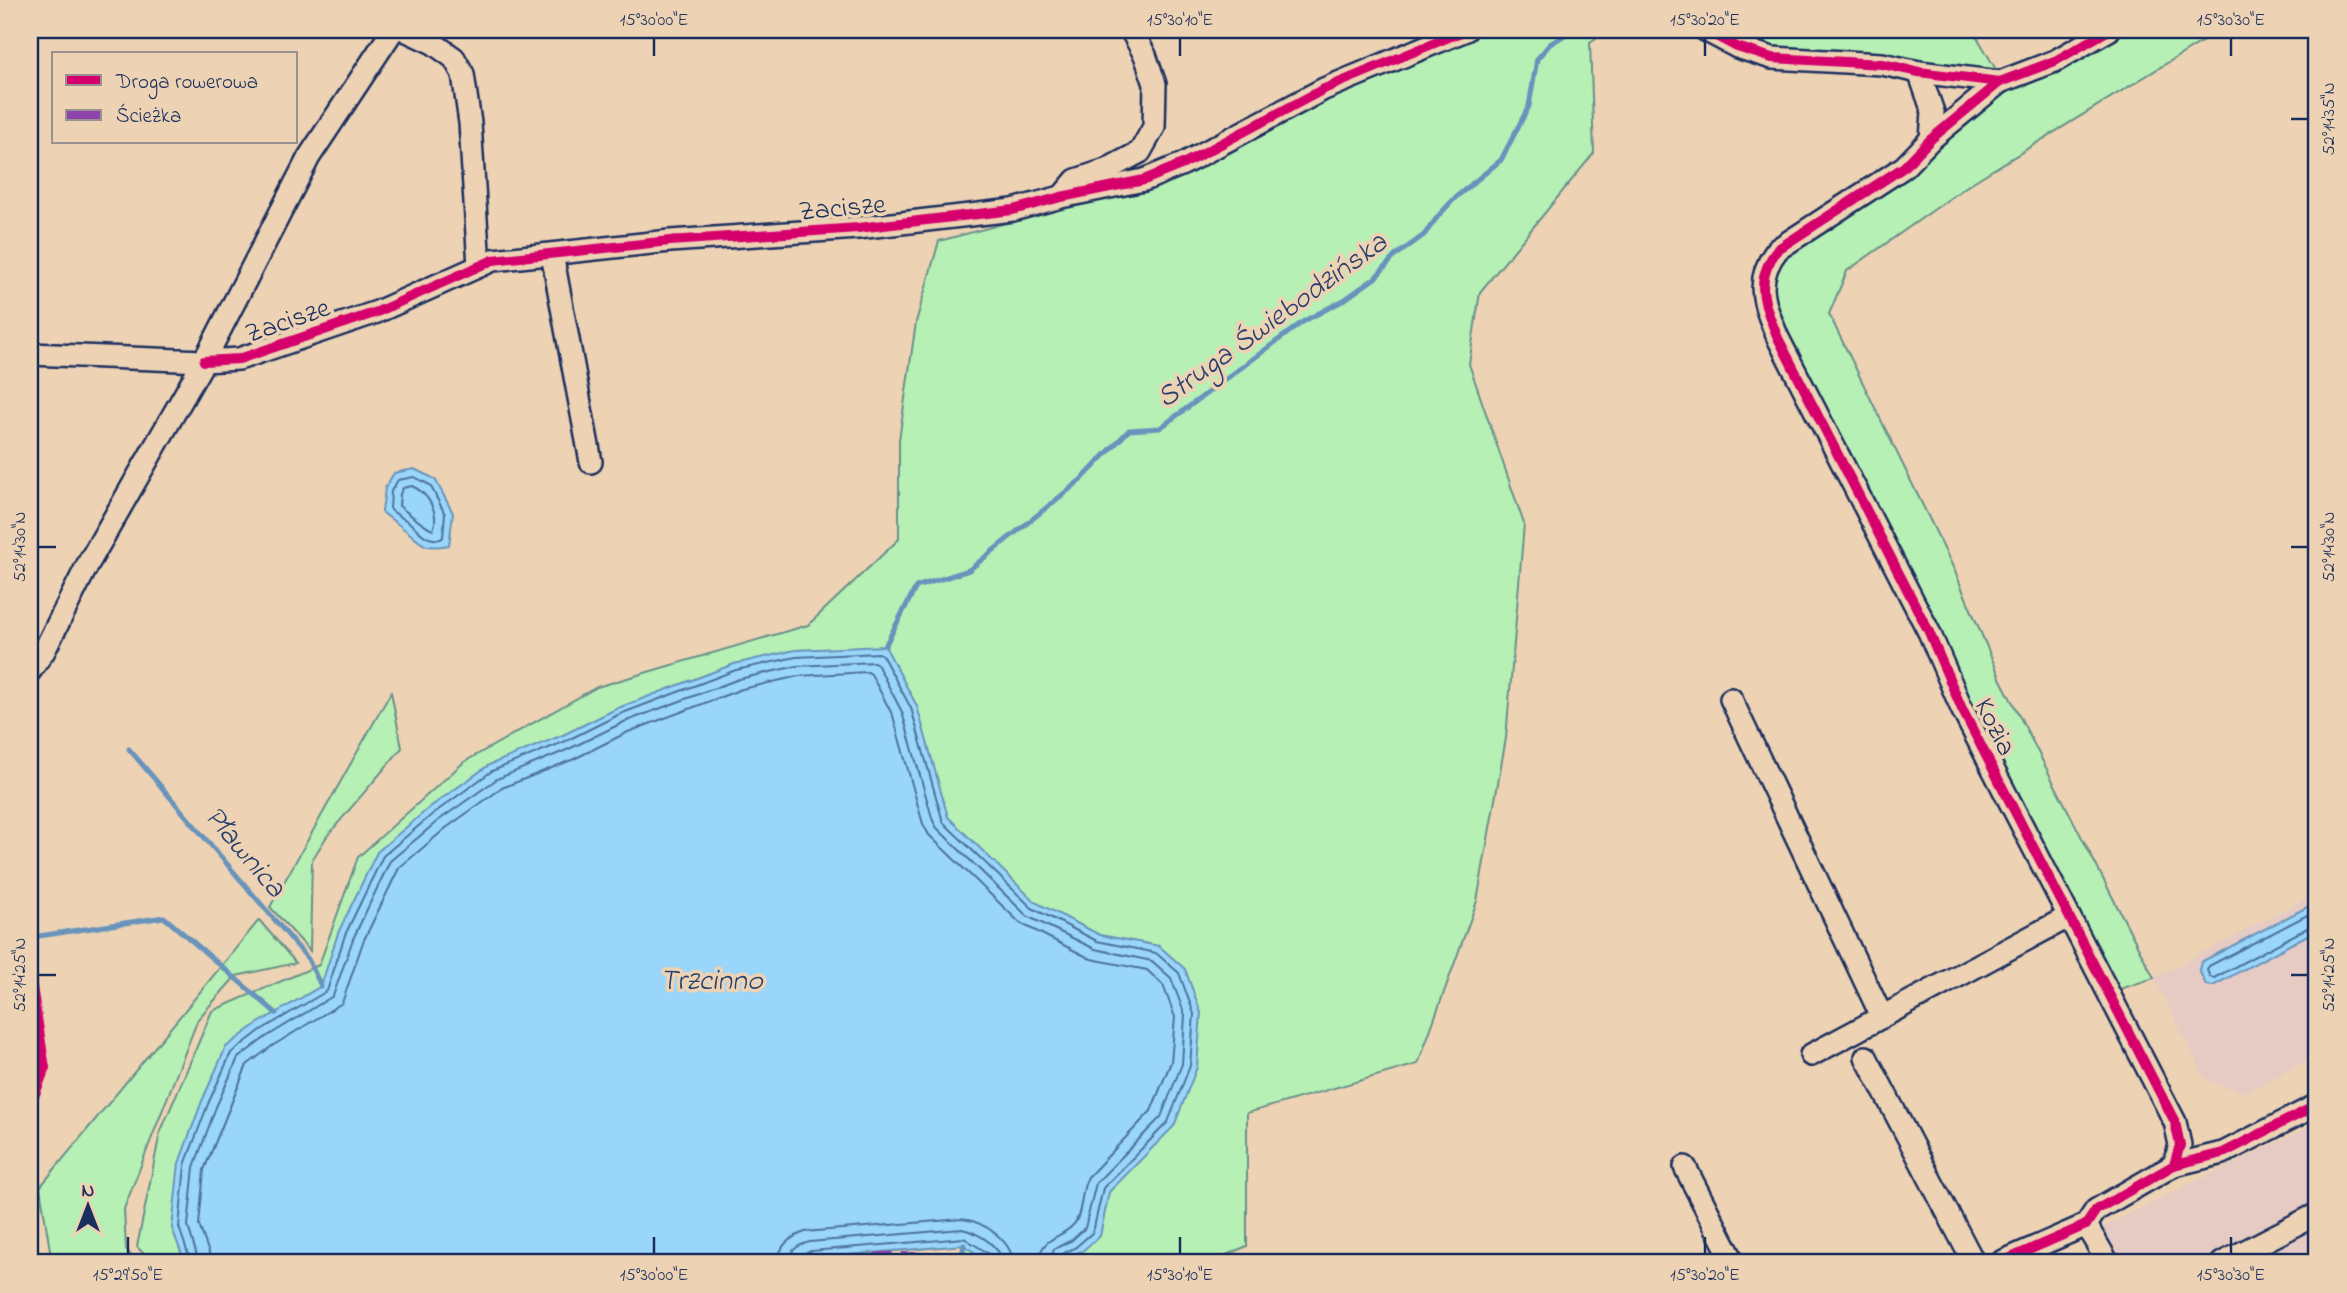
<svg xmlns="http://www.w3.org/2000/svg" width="2347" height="1293" font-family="'Indie Flower',sans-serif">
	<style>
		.built { fill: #e5cbc3 }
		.green { fill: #b6f0b4; stroke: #689089; stroke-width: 2 }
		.water { fill: #99d6fa; stroke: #6793bc; stroke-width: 2 }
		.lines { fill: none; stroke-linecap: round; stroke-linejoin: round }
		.shore { stroke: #4d729c; stroke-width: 2 }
		.stream { stroke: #6793bc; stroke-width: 5 }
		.minor-casing { stroke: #1b2f5e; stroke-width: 26 }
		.minor { stroke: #edd3b4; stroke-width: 21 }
		.quiet { stroke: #8e44ad; stroke-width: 9; stroke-dasharray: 18 9; stroke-linecap: butt }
		.cycleway-casing { stroke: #edd3b4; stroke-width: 15 }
		.cycleway { stroke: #d6006c; stroke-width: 10 }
		.ticks { fill: none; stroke: #1b2f5e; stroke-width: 2.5 }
		.labels { text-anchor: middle; stroke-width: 7; stroke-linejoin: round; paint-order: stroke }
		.street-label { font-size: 28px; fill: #1b2f5e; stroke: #edd3b4 }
		.water-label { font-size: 30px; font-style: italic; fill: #28406e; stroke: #edd3b4 }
		.neatline { fill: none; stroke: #1b2f5e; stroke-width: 2.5 }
		.ticks-label { font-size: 18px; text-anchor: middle; fill: #1b2f5e }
	</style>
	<rect width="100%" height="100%" fill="#edd3b4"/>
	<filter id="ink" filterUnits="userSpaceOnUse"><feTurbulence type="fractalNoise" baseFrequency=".0143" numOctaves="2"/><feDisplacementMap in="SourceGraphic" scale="14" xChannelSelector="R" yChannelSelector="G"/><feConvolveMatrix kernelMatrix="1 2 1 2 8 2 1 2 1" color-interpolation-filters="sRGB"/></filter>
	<g filter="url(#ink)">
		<g class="built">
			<path d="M2317,893V1056L2244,1093L2206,1080L2154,978Z"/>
			<path d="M2317,1123V1263H2099L2084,1236Z"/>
		</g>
		<g class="green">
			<path d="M1432,30H1608L1590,42L1594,153L1480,292L1469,364L1524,524L1506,738L1477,901L1418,1064L1247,1113V1246L1208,1263H968L963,1245L812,1258L153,1263L137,1247L160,1133L212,1011L319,965L358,857L464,762L597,687L808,625L899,539V440L916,322L939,241L1153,184L1399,46Z"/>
			<path d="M1724,30H1973L1998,73L1775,55Z"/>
			<path d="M2115,30H2221L1973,182L1847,271L1829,314L1953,567L2001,680L2154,978L2114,991L1968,705L1939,631L1918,585L1783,338L1770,286L1782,255L1934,146L2007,85Z"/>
			<path d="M391,692L402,748L327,836L312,860L310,951L270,907Z"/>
			<path d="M259,920L296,963L236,976L198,1019L124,1209L126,1249L137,1263H52L40,1187Z"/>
		</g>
		<g class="water">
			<path d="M414,469L435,479L453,513L449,545C421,550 423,543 404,529C397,523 389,518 382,512L385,488L394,473Z"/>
			<path d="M885,646L917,706L948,817L1035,902L1100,935L1159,946L1185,969L1201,1013L1197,1067L1174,1126L1109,1192L1100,1236L1080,1253L1060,1263H991L963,1245L812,1258L793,1263H185L172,1228L179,1163L202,1101L226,1047L257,1024L321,986L338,933L377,852L430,807L489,765L563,735L618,708L734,664L795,650Z"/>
			<path d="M2317,902V930L2213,986L2206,985L2199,970L2201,962Z"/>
		</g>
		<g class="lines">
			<g class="shore">
				<path d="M414,477L430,485L445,514L443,537L441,539C425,541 421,532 410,523C403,518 396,515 390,509L391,491L398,480Z"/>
				<path d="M412,486C428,493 440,513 433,530C427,529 406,511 399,506L400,494L403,488Z"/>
				<path d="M2317,910L2209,966L2207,970L2210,977L2214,978L2311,926L2317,925"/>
				<path d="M191,1263L179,1227L185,1165L208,1104L231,1053L261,1030L327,991L345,935L383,856L434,813L492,771L566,741L620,714L736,670L796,657L879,653L882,655L911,708L943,822L1032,908L1097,941L1156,953L1179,973L1194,1014L1190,1066L1168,1122L1103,1188L1093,1232L1076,1247L1061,1255L1059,1263"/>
				<path d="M199,1263L188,1226L194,1167L216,1107L238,1058L266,1037L333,996L353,939L390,861L439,820L497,779L569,749L624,722L739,679L797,666L874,662L877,664L902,712L933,821L937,828L1027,916L1095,949L1152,961L1171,978L1185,1015L1182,1064L1161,1117L1096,1183L1085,1228L1072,1240L1054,1249L1050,1263"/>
				<path d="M210,1263L209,1253L199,1225L204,1170L247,1065L272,1046L342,1003L363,942L399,868L446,828L502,788L574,759L628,732L742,689L799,676L868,672L871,674L893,716L923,824L929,835L1020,923L1091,959L1147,970L1163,985L1175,1017L1171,1062L1151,1111L1088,1177C1080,1190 1083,1214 1074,1224C1060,1240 1040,1236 1039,1263"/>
				<path d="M778,1263C779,1245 789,1238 805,1232L962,1219C984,1221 1012,1241 1013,1263"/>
				<path d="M789,1263C789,1250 798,1245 810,1242L962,1229C978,1232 1001,1247 1003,1263"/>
				<path d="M798,1263L800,1255L811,1251L964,1238L991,1255L994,1263"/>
			</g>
			<g class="stream">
				<path d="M885,646L916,587L969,570L1082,479L1129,430L1160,428L1304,321L1344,300L1375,278L1395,256L1424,235L1439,215L1456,197L1501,160L1529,106L1537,59L1550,44L1573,30"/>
				<path d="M129,749L308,959L321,986"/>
				<path d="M39,936L164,917L276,1013"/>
				<path d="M962,1254L964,1245"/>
				<path d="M954,1263L955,1260"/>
				<path d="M1080,1263V1253"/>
			</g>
			<g class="minor-casing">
				<g id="minor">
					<path d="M405,30L433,43L454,58L463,74L470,123L479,266"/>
					<path d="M1705,30L1737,47L1772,58L1882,64L1919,72L2000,82L2055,61L2109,30"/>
					<path d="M1919,72L1933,112L1931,139"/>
					<path d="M2000,82L1931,139L1904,167L1778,249C1753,280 1764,304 1778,338L1929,632L1962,709L2175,1122L2180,1145L2174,1165"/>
					<path d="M1065,193L1076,180L1106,170L1140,152L1154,127L1155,84L1145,55L1131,30"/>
					<path d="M552,254L591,462"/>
					<path d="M30,354L204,361L239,359L377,312L493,260L670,241L858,228L1013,210L1061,197L1144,180L1183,164L1324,89L1466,30"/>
					<path d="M30,671L44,651L89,562L204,361L309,157L393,30"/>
					<path d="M1731,699L1882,1017"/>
					<path d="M1811,1055L2068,917"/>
					<path d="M1866,1057L1974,1263"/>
					<path d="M1685,1167L1734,1263"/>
					<path d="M2086,1225L2096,1210L2174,1165L2223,1153L2317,1105"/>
					<path d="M2086,1225L2108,1263"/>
					<path d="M1999,1263L2086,1225"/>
					<path d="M2222,1263L2317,1214"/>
				</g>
			</g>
			<use href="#minor" class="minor"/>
			<path class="quiet" d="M821,1263L886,1256L930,1257L937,1263"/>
			<g class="cycleway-casing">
				<g id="cycleway">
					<path d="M1705,30L1737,47L1772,58L1882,64L1919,72L2000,82L2055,61L2109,30"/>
					<path d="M2000,82L1931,139L1904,167L1778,249C1753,280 1764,304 1778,338L1929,632L1962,709L2175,1122L2180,1145L2174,1165"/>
					<path d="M204,361L239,359L377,312L493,260L670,241L858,228L1013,210L1061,197L1144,180L1183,164L1324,89L1466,30"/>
					<path d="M30,974L45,1068L30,1107"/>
					<path d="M2086,1225L2096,1210L2174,1165L2223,1153L2317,1105"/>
					<path d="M1999,1263L2086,1225"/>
				</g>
			</g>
			<use href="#cycleway" class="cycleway"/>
		</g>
	</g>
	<path class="ticks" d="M654,38V56M1180,38V56M1705,38V56M2231,38V56M2291,119H2308M38,547H56M2291,547H2308M38,975H56M2291,975H2308M128,1237V1254M654,1237V1254M1180,1237V1254M1705,1237V1254M2231,1237V1254"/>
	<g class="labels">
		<g class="street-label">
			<text transform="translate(842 206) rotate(-5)" y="10">Zacisze</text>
			<text transform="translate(287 319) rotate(-19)" y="10">Zacisze</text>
			<text transform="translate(1997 726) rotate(64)" y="10">Kozia</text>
		</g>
		<g class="water-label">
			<text transform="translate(1271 319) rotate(-36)" y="10">Struga Świebodzińska</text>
			<text transform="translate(246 851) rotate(50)" y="10">Pławnica</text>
			<text x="711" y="989">Trzcinno</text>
		</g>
	</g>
	<rect width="2347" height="1293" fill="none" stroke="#edd3b4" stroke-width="77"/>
	<rect x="52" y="52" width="245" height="91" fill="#edd3b4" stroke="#999192" stroke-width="2"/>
	<rect x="66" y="75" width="35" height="10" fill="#d6006c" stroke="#999192" stroke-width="2"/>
	<text x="116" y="88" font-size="21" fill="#1b2f5e">Droga rowerowa</text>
	<rect x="66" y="110" width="35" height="10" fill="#8e44ad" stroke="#999192" stroke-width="2"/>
	<text x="116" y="122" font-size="21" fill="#1b2f5e">Ścieżka</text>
	<g transform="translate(88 1206)" stroke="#edd3b4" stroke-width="5" paint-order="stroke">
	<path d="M0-5L12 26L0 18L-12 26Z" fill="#1b2f5e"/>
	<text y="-10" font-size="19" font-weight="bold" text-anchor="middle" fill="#1b2f5e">N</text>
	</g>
	<rect x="38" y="38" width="2270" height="1216" class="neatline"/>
	<g class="ticks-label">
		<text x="654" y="25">15°30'00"E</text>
		<text x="1180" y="25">15°30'10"E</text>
		<text x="1705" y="25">15°30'20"E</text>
		<text x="2231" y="25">15°30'30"E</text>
		<text transform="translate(2328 119) rotate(-90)" y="6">52°14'35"N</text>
		<text transform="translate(19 547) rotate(-90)" y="6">52°14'30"N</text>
		<text transform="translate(2328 547) rotate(-90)" y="6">52°14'30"N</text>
		<text transform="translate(19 975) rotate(-90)" y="6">52°14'25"N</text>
		<text transform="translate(2328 975) rotate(-90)" y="6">52°14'25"N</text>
		<text x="128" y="1280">15°29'50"E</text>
		<text x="654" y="1280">15°30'00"E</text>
		<text x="1180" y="1280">15°30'10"E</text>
		<text x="1705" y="1280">15°30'20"E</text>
		<text x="2231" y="1280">15°30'30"E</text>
	</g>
</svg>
